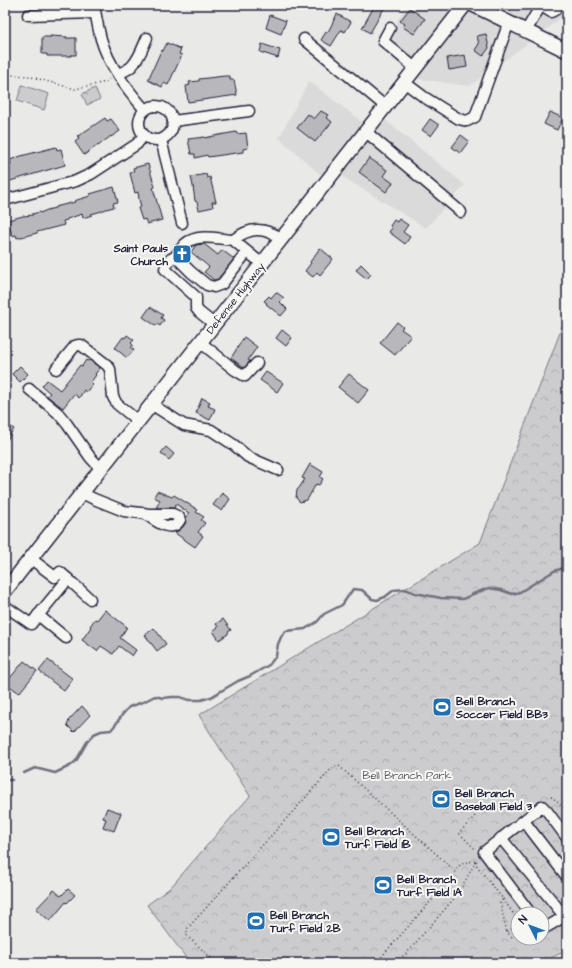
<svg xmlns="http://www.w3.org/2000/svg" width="572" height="968" font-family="'Architects Daughter',sans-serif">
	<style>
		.built { fill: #dadada }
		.grass { fill: #ccccce; stroke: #777784 }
		.forest { fill: url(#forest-crowns); stroke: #777784; fill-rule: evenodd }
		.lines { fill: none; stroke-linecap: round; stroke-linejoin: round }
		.stream { stroke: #71717f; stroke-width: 2.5 }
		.building { fill: #b8b8bc; stroke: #22223b }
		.minor-casing { stroke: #22223b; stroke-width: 13 }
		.major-casing { stroke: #22223b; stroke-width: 16 }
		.path { stroke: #22223b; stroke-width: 1.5; stroke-dasharray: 1 3; stroke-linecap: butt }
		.minor { stroke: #f6f6f2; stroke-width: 10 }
		.major { stroke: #f6f6f2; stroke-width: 13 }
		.labels { text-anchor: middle; stroke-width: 4; stroke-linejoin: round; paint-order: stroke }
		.poi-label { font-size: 11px; font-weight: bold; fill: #22223b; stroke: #f6f6f2; text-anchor: start }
		.street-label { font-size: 11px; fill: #22223b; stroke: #f6f6f2 }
		.park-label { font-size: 11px; fill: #555567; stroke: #f6f6f2 }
	</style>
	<defs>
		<pattern id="forest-crowns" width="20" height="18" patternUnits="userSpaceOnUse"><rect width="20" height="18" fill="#ccccce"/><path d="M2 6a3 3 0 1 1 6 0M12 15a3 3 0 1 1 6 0" fill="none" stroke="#afafb2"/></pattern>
	</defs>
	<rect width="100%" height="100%" fill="#e9e9e7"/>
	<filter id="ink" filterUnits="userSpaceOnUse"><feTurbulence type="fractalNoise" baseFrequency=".025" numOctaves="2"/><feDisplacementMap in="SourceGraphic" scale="8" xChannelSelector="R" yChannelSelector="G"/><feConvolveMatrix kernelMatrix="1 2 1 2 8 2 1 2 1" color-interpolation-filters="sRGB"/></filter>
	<g filter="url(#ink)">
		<g class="built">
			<path d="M406,5H567V9L556,22L470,86L419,79L383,49Z"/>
			<path d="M309,81L361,121L385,120L465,185L426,228L340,175L320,174L279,138Z"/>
		</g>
		<path class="grass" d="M22,85L49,94L44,110L17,101Z"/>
		<g class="forest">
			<path d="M95,88L100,99L87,105L82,94Z"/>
			<path d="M567,314V950L541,963H190L147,905L170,888L250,796L199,715L480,543ZM518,914H542V938H518Z"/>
		</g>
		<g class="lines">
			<g class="stream">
				<path d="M24,773L35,768L55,773L70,766L76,761L87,742L94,734L101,731L111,730L116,724L122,715L129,707L143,702L155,696L163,698L172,697H180L189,700H201L211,697L238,681L250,676L269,665L276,656L278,644L282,635L286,631L305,629L317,622L324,614L342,605L353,589L362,590L372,599L377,600L385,597L394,590L405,589L415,593L441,598L463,599L473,594L489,588L501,590L512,594L520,592L554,571L567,567"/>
				<path d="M5,780H12"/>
			</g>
		</g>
		<g class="building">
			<path d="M375,5H386L370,33L362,28Z"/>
			<path d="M410,8L425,19L414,34L403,27L405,24L400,21Z"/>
			<path d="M337,14L351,22L345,32L341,30L331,46L321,40L326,32H328Z"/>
			<path d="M270,15L286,21L281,34L266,28Z"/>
			<path d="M486,34L489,48L483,56L475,50L479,44L477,36Z"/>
			<path d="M50,36L67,37L66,38H76V55H71V56H47V54H42V37H51Z"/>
			<path d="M167,43L181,49L179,54L182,55L168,85L164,83L162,87L148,80L160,53L162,50L163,51Z"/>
			<path d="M262,44L280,50L278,58L260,52Z"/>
			<path d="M465,55L467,67L449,70L447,58Z"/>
			<path d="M225,76H230V80H234L237,95L188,102L186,86L190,85L189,82L199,81V79Z"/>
			<path d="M321,111L328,115L326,117L332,122L315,142L297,128L308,114L314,119Z"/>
			<path d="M550,112L563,118L557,130L544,124Z"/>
			<path d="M105,118L107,121L111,119L120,131L111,137V136L98,146V145L84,155L75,142L79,139L78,136Z"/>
			<path d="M430,119L439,125L431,136L422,130Z"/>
			<path d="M236,132L237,134L246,133L248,148L243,149V152L208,157L207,155L195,158V154H191L188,139L205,137V138L214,136Z"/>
			<path d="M461,135L469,141L460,153L452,147Z"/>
			<path d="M56,147L57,150L61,149L65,165L10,181L6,165L11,164L10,160L21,156Z"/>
			<path d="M369,158L387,170L383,176L393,183L386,192L359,172Z"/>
			<path d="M148,164L155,187L153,188L162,220L147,224L145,219L142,220L138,208L141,207L139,199L138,192L135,193L130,173L134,172L133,168Z"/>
			<path d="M206,174L207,178L210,177L216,202H212L213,207L199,210L197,202L195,201L193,186L191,177Z"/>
			<path d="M114,187L118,202L113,203L114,207L106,209L102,211L91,214L92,215L83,218L82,214L67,219V220L63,221L64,225L37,232V233L17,238L16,235L12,236L8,220L23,216L33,215L32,214L40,212V213L47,210L55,208V207L75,202L74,201L90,196V194Z"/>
			<path d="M399,219L408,225L403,232L410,237L405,244L389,232L392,228L390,226L394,220L397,222Z"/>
			<path d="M204,244L218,255L222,250L234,259L218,279L214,280L204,272L209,267L191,252L196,245Z"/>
			<path d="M320,248L333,259L320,275L317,272L313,277L305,271L311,263L310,262Z"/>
			<path d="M361,264L371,274L367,279L356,270Z"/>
			<path d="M276,292L284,298L280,302L287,309L281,316L266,304L267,303L264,301L269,296L271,298Z"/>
			<path d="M150,307L163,315L161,318L164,320L160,326L157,324L156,326L143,317Z"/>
			<path d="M397,322L403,327L401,329L411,336L395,355L380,343Z"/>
			<path d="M282,330L292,338L286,346L276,338Z"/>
			<path d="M127,335L134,340L131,343L133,345L131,348L134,350L127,358L115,348L123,337L125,338Z"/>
			<path d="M244,337L257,347L248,360L250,361L244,368L231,358Z"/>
			<path d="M86,360L88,361L89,360L100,368L95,374L96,375L91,382L93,384L86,392L84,390L79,398L74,394L63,408L47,396L50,393L42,386L47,380L60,390L80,365L82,366Z"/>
			<path d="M20,366L28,374L20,382L12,374Z"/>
			<path d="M266,372L283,383L277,392L260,380Z"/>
			<path d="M349,374L369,390L358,403L338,387Z"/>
			<path d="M202,398L210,402L208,406L215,409L210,420L196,413Z"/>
			<path d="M5,423L14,429L5,443Z"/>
			<path d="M166,447L174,454L169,460L161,453Z"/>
			<path d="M310,464L323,472L320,477L323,479L319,485L316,484L307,500L300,502L296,498L297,490L299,488L305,479L302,478Z"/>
			<path d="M157,491L172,497L174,495L198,510L196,512L204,517L201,520L205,523L198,532L203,536L195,547L175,533L181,529L185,524L186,521V517L189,513L176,504L174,508H156L160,500L154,497Z"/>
			<path d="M222,493L230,499L222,511L213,505Z"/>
			<path d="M105,610L127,627L120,638L136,650L132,656L119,646L113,654L101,646L97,651L82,640L91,627L90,626L95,619L97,620Z"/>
			<path d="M223,619L231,630L228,632V634L219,640L213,631L218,627L216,624Z"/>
			<path d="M154,628L166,644L157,651L145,635Z"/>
			<path d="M48,660L73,679L64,691L39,671Z"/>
			<path d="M24,661L37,671L19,693L6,683Z"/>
			<path d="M82,706L90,715L74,732L67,725L69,722L68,721Z"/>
			<path d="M107,808L121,813L114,831L103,827L106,819L103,818Z"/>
			<path d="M68,889L75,895L67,903L66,902L50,921L36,909L54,890L61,896Z"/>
		</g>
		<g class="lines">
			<g class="minor-casing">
				<g id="minor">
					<path d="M94,5C96,16 98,28 101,39C109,66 127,89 145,110"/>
					<path d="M540,5L551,12L555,10L559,5"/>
					<path d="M28,15L95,13"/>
					<path d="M390,28L383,41L415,68"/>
					<path d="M526,31L541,5"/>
					<path d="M304,39L385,106"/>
					<path d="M118,74C123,72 128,70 132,66C139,59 143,47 147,38"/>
					<path d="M404,82L424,97L459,119L467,121L475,117L509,22"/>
					<circle cx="156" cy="123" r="17"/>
					<path d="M173,121L249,111"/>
					<path d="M365,131L461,212"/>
					<path d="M161,140L182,223"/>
					<path d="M5,200L76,181L91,174L137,144L144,135"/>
					<path d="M175,257C178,253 181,248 185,244C198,233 218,239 233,240"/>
					<path d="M261,263L233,240C250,227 263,227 281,238"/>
					<path d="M214,324L199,312L196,308V297L165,269C166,263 169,259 175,257L177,258L191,272L207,285L214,287L222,284L247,252"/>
					<path d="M200,342L235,370L245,376L257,363"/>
					<path d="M56,369L75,346L78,345H81L107,365L110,369L113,397L117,404L138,421"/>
					<path d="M29,389L58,413L67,424L90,457L101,469"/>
					<path d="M151,404L184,425L211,430L234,445L248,457L278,470"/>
					<path d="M82,493L94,499L124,511L149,514H173L179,517L180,520C172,535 154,520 144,513"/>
					<path d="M30,558L55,577L60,572L68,579"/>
					<path d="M5,606L31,624L68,579L90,599"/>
					<path d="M38,615L66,638"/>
					<path d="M524,821L567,877"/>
					<path d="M501,838L565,917"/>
					<path d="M531,914L484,852L542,806L547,811L567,838"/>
					<path d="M542,926L545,928L567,915"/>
				</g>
			</g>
			<g class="major-casing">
				<g id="major">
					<path d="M473,5L567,51"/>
					<path d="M5,591L465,5"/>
				</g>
			</g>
			<g class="path">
				<path d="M5,72L12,75L28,76L75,89L106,82L109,79"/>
				<path d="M547,798L552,797L558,802L567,814"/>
				<path d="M475,816L459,833L476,850"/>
				<path d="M476,861L477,866L503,899L500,903L507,932"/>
				<path d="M503,899L518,920"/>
				<path d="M512,937L507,932L518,923"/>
				<path d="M379,959L384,963"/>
				<path d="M217,963L187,936V929L334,766H339L455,871"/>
				<path d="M376,963L454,875C458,863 465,862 476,861"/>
				<path d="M388,963L397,960L406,954L458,894L476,861"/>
			</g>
			<use href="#minor" class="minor"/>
			<use href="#major" class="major"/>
		</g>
	</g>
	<defs>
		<g id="church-square" transform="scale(1)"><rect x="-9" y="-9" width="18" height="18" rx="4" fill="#1f6fb2" stroke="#f6f6f2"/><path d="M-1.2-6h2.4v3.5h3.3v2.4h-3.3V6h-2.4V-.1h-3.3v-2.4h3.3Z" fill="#fff"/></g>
		<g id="stadium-square" transform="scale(1)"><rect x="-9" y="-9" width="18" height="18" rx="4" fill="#1f6fb2" stroke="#f6f6f2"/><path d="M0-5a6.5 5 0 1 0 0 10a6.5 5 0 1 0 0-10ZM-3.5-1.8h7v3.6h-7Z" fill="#fff"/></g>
	</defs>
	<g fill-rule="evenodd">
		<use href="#church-square" x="182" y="254"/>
		<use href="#stadium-square" x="442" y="707"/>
		<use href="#stadium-square" x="441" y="799"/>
		<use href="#stadium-square" x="331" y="837"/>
		<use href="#stadium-square" x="383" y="885"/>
		<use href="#stadium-square" x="256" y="921"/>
	</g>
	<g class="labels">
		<g class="poi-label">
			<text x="168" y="252" text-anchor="end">Saint Pauls<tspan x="168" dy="13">Church</tspan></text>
			<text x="456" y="705">Bell Branch<tspan x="456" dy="13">Soccer Field BB3</tspan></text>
			<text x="455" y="797">Bell Branch<tspan x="455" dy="13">Baseball Field 3</tspan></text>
			<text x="345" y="835">Bell Branch<tspan x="345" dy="13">Turf Field 1B</tspan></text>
			<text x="397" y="883">Bell Branch<tspan x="397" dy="13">Turf Field 1A</tspan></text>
			<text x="270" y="919">Bell Branch<tspan x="270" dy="13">Turf Field 2B</tspan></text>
		</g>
		<g class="street-label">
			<text transform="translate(235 298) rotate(-52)" y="4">Defense Highway</text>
		</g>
		<g class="park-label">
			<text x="407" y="779">Bell Branch Park</text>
		</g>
	</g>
	<rect width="572" height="968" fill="none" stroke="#f6f6f2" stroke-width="20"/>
	<rect x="10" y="10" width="552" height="948" fill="none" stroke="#22223b" stroke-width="1.5" filter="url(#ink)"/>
	<g transform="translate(530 926) rotate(312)"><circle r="19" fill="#f6f6f2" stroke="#a1a1a9"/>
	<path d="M0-3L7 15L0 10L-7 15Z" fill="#1f6fb2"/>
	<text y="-6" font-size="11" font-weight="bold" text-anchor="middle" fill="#22223b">N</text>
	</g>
</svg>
